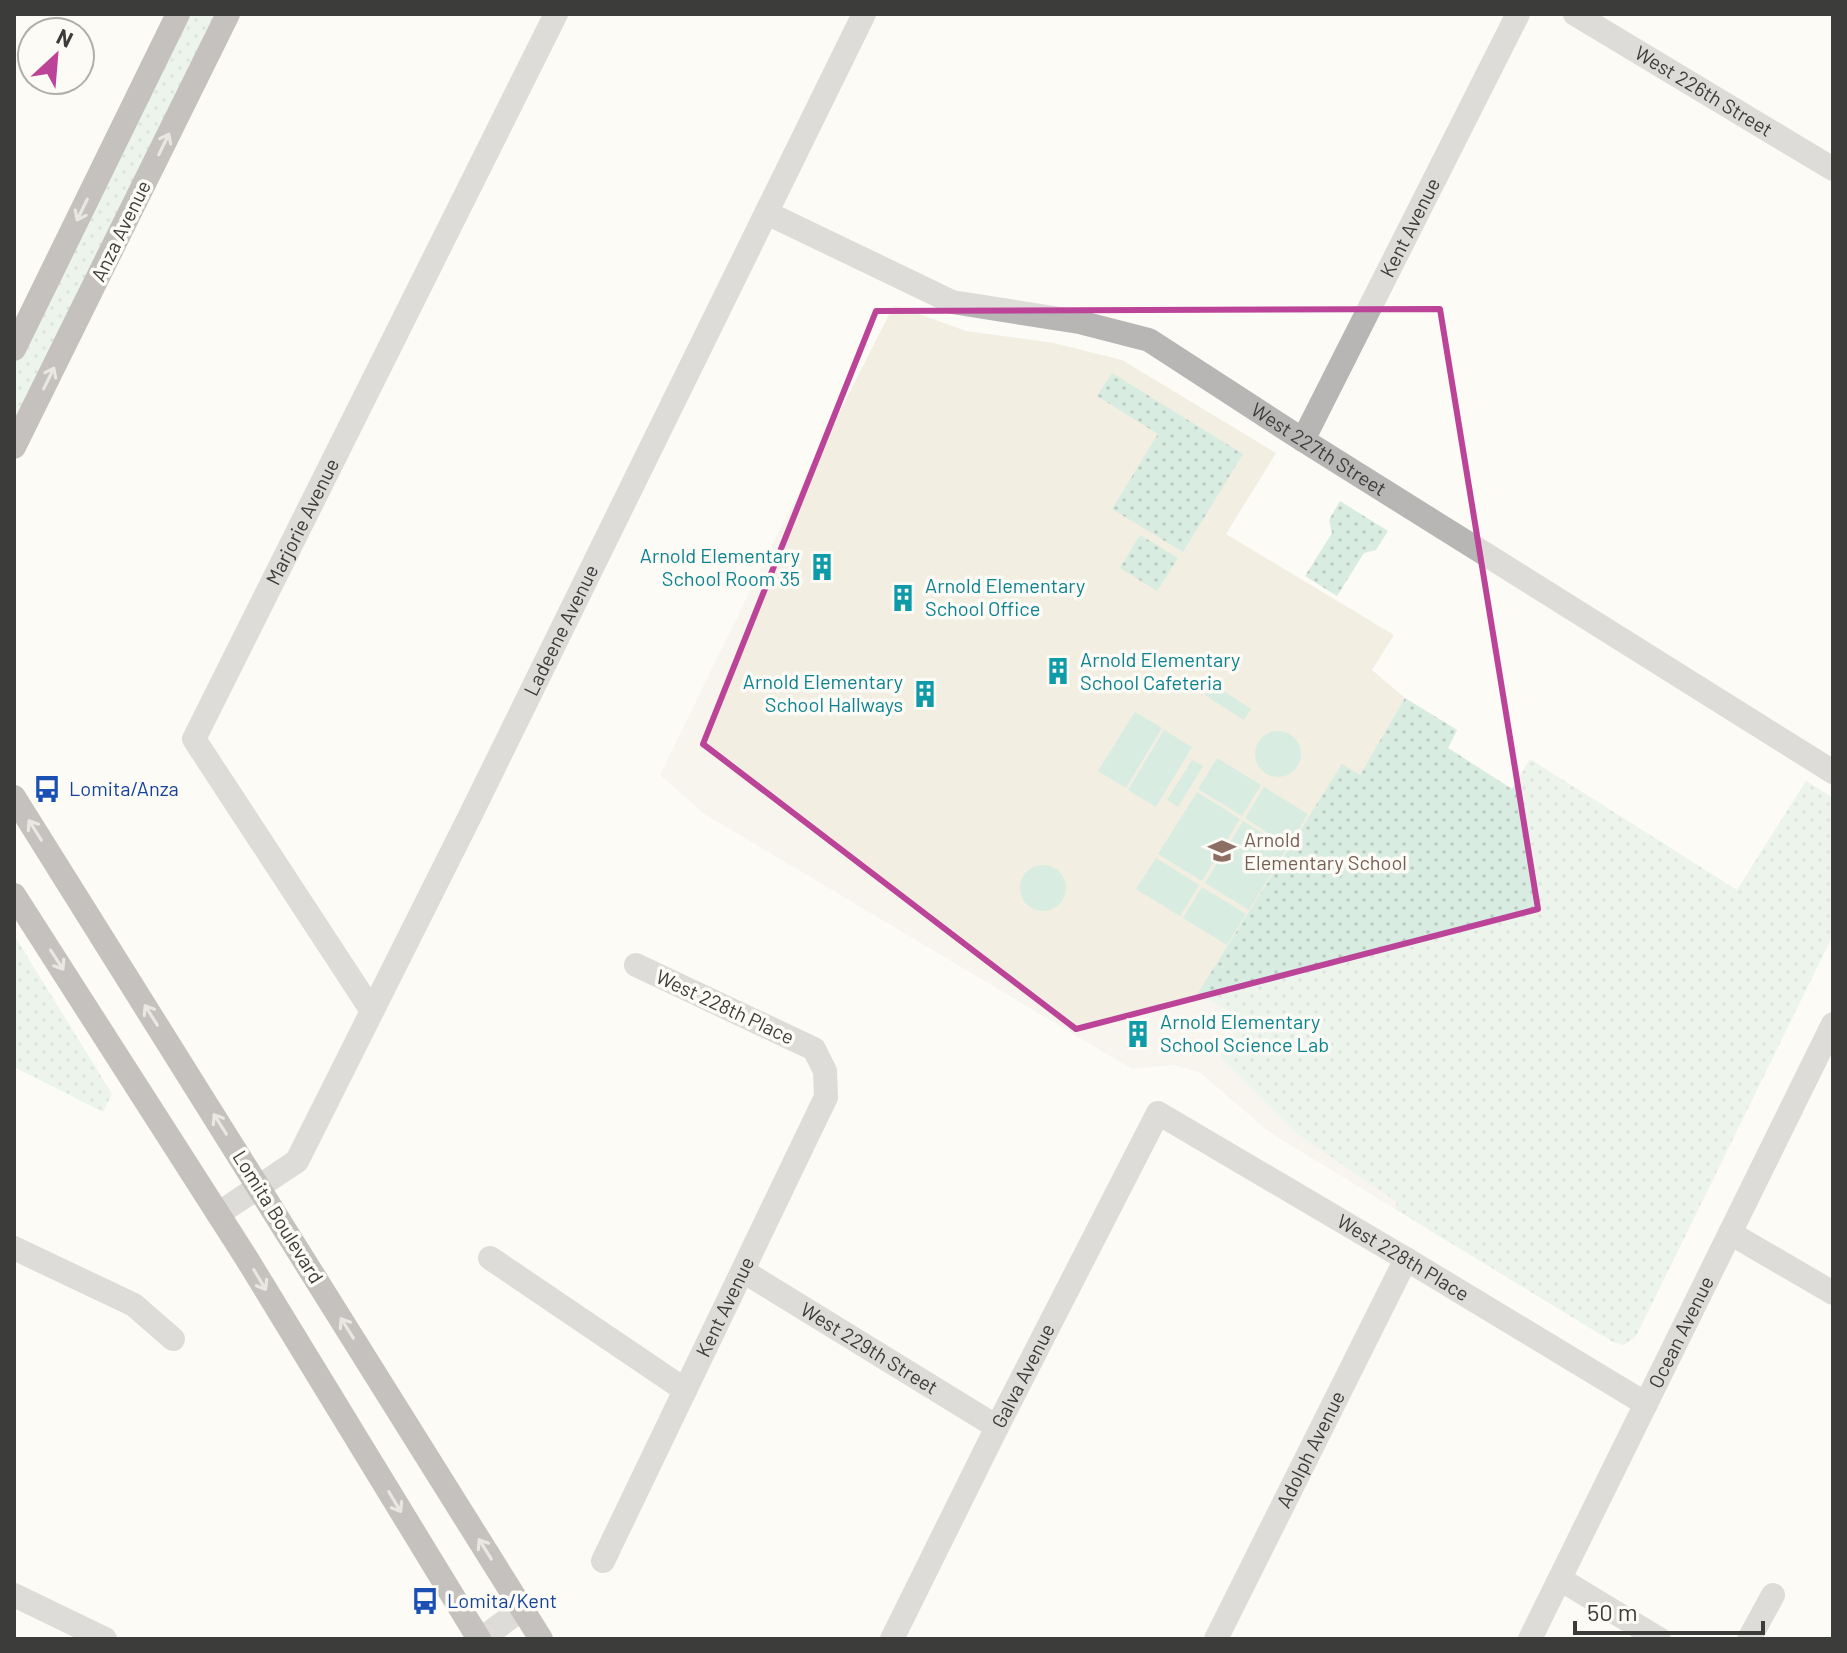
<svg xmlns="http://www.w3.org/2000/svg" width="1847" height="1653" font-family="Barlow,sans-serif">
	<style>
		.built { fill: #f2eee2 }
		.green { fill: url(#green-dots) }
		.pitch { fill: #d9ece1 }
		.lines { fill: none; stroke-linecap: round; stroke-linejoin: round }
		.minor { stroke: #b8b5b5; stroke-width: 24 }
		.major { stroke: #807b7b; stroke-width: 24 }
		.oneway { stroke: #d1cecb }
		.marked { fill: none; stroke: #b49; stroke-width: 6; stroke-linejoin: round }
		.labels { text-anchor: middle; stroke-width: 7; stroke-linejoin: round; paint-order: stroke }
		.street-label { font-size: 20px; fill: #3c3c3a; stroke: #fcfbf6 }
		.culture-label { font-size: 20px; fill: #0d838f; stroke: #fcfbf6; text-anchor: start }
		.transit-label { font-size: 20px; fill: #164399; stroke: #fcfbf6; text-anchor: start }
		.education-label { font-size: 20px; fill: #785e54; stroke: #fcfbf6; text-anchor: start }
	</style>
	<defs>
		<pattern id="green-dots" width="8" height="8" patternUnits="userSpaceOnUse" patternTransform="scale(2)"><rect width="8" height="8" fill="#d9ece1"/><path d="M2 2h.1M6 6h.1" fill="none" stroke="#bbcbc2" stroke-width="1.8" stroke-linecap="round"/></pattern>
	</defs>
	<rect width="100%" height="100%" fill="#fcfbf6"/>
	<path class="built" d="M894,305L966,331L1054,343L1122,360L1276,453L1226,534L1394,635L1372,670L1405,698L1457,730L1448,748L1512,789L1530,759L1737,890L1806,781L1833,798V935L1636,1336L1624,1345L1613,1342L1287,1143L1264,1128L1201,1073L1173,1065L1132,1069L703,813L660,775L787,515Z"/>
	<g class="green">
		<path d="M180,14H230L14,449V350Z"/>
		<path d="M1112,373L1243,454L1183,552L1112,509L1158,434L1097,396Z"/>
		<path d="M1340,501L1388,531L1376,550L1364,553L1337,596L1305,576L1332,533L1329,520Z"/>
		<path d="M1140,535L1178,558L1157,591L1120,568Z"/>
		<path d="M1405,698L1457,730L1448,748L1512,789L1530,759L1737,890L1806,781L1833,798V935L1636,1336L1624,1345L1613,1342L1395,1209L1397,1202L1295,1132L1220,1057L1241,1019L1198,993L1342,764L1360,775Z"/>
		<path d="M14,935L112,1094L103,1112L14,1067Z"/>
	</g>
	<g class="pitch">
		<path d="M1213,684L1251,709L1244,720L1205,695Z"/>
		<path d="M1135,712L1162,728L1126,788L1098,771Z"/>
		<path d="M1164,730L1192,747L1156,807L1128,790Z"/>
		<circle cx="1278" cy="754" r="23"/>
		<path d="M1217,758L1261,785L1242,816L1198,789Z"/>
		<path d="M1192,760L1203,766L1178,807L1167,800Z"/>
		<path d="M1264,787L1308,814L1288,846L1245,818Z"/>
		<path d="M1197,792L1240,819L1202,881L1158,854Z"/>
		<path d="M1243,821L1287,848L1249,910L1205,883Z"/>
		<path d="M1156,858L1199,885L1180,916L1136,889Z"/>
		<circle cx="1043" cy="888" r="23"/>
		<path d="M1202,887L1246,914L1227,945L1183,918Z"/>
	</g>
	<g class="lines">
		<g class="minor">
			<path id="s1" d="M1575,14L1833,169"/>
			<path id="s2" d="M767,213L952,302L1079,322L1149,340L1303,440L1833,772"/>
			<path id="s3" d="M1303,440L1518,14"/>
			<path id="s4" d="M372,1011L194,739L556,14"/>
			<path id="s5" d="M218,1214L297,1161L471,814L864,14"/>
			<path d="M1730,1233L1833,1293"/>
			<path d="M14,1248L134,1305L173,1339"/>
			<path d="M490,1258L685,1390"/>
			<path id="s6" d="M743,1271L997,1427"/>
			<path id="s7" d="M603,1561L826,1097L825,1071L814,1049L636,965"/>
			<path d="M1560,1579L1659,1639"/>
			<path d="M14,1595L105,1639"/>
			<path d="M481,1639L522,1609"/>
			<path id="s8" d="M892,1639L997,1427L1158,1113L1406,1259L1646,1404"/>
			<path id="s9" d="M1216,1639L1406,1259"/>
			<path id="s10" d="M1530,1639L1833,1024"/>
			<path d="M1749,1639L1773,1595"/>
		</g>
		<g class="major">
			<path d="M14,349L178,14"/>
			<path d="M14,447L228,14"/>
			<path d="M14,797L541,1639"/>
			<path d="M14,895L247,1259L479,1639"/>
		</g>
	</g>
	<defs><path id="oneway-shaft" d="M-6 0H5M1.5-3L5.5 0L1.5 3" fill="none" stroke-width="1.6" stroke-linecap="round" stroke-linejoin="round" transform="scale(2)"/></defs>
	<g class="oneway">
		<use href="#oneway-shaft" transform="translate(164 144) rotate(-64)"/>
		<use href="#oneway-shaft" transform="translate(82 210) rotate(116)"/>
		<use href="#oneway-shaft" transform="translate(49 378) rotate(-64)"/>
		<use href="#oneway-shaft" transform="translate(35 830) rotate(-122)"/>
		<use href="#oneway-shaft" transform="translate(57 960) rotate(57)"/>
		<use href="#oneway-shaft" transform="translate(151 1015) rotate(-122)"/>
		<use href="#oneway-shaft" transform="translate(220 1124) rotate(-122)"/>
		<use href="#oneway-shaft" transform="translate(260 1280) rotate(59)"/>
		<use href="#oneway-shaft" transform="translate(347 1328) rotate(-122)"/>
		<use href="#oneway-shaft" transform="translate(395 1502) rotate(59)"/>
		<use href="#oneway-shaft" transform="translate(485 1549) rotate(-122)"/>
	</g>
	<path d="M0 0H1847V1653H0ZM1440,309L1538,909L1076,1029L703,744L876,311Z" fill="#fcfbf6" fill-opacity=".55" fill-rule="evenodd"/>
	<path class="marked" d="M1440,309L1538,909L1076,1029L703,744L876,311Z"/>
	<defs>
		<g id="building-bare" transform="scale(2.16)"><path d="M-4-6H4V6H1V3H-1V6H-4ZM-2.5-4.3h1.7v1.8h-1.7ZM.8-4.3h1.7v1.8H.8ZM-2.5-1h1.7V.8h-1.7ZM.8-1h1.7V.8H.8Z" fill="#0f9aa8" stroke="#fcfbf6" stroke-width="2.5" paint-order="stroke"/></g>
		<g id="bus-bare" transform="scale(2.16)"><path d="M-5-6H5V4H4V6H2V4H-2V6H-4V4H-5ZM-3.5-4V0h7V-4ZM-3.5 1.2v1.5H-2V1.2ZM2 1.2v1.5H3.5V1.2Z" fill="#1a4fb4" stroke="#fcfbf6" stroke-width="2.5" paint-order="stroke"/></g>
		<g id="school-bare" transform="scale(2.16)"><path d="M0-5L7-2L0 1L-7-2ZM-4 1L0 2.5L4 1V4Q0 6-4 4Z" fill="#8d6e63" stroke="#fcfbf6" stroke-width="2.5" paint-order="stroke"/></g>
	</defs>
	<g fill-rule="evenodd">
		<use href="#building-bare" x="822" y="567"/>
		<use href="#building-bare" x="903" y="598"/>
		<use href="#building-bare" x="1058" y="671"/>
		<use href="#building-bare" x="925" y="694"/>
		<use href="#bus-bare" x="47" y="789"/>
		<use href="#school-bare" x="1222" y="851"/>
		<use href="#building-bare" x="1138" y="1034"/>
		<use href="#bus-bare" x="425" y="1601"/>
	</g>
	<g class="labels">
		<g class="street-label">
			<text dy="7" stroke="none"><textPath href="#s1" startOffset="150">West 226th Street</textPath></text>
			<text dy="7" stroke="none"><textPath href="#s3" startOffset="238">Kent Avenue</textPath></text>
			<text transform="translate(121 231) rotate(-64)" y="7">Anza Avenue</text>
			<text dy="7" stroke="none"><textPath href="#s2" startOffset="608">West 227th Street</textPath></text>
			<text dy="7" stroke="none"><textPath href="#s4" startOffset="568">Marjorie Avenue</textPath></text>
			<text dy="7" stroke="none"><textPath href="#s5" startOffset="688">Ladeene Avenue</textPath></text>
			<text transform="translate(725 1007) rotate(25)" y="7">West 228th Place</text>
			<text transform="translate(278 1217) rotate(58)" y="7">Lomita Boulevard</text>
			<text dy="7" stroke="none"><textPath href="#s8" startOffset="874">West 228th Place</textPath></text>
			<text dy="7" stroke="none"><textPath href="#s7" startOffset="282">Kent Avenue</textPath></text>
			<text dy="7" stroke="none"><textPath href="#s10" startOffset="342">Ocean Avenue</textPath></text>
			<text dy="7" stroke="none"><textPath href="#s6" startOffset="148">West 229th Street</textPath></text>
			<text dy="7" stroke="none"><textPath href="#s8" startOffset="294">Galva Avenue</textPath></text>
			<text dy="7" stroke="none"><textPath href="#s9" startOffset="212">Adolph Avenue</textPath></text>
		</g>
		<g class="culture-label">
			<text x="800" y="563" text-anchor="end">Arnold Elementary<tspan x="800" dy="23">School Room 35</tspan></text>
			<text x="925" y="593">Arnold Elementary<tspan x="925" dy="23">School Office</tspan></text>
			<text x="1080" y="667">Arnold Elementary<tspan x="1080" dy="23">School Cafeteria</tspan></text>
			<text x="903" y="689" text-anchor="end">Arnold Elementary<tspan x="903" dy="23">School Hallways</tspan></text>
			<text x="1160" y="1029">Arnold Elementary<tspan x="1160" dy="23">School Science Lab</tspan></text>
		</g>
		<g class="transit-label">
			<text x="69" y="796">Lomita/Anza</text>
			<text x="447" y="1608">Lomita/Kent</text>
		</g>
		<g class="education-label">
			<text x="1244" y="847">Arnold<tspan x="1244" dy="23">Elementary School</tspan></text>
		</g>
	</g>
	<rect width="1847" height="1653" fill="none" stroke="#3c3c3a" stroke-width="32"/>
	<g transform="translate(56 56) rotate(26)"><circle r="38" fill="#fcfbf6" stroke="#afafab" stroke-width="2"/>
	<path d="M0-6L14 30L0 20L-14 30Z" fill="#bb4499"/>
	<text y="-12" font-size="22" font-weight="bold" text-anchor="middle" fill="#3c3c3a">N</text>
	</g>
	<path d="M1575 1621v12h188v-12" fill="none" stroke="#3c3c3a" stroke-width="4"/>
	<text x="1587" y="1621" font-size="24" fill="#3c3c3a" stroke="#fcfbf6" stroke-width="6" paint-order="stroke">50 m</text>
</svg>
